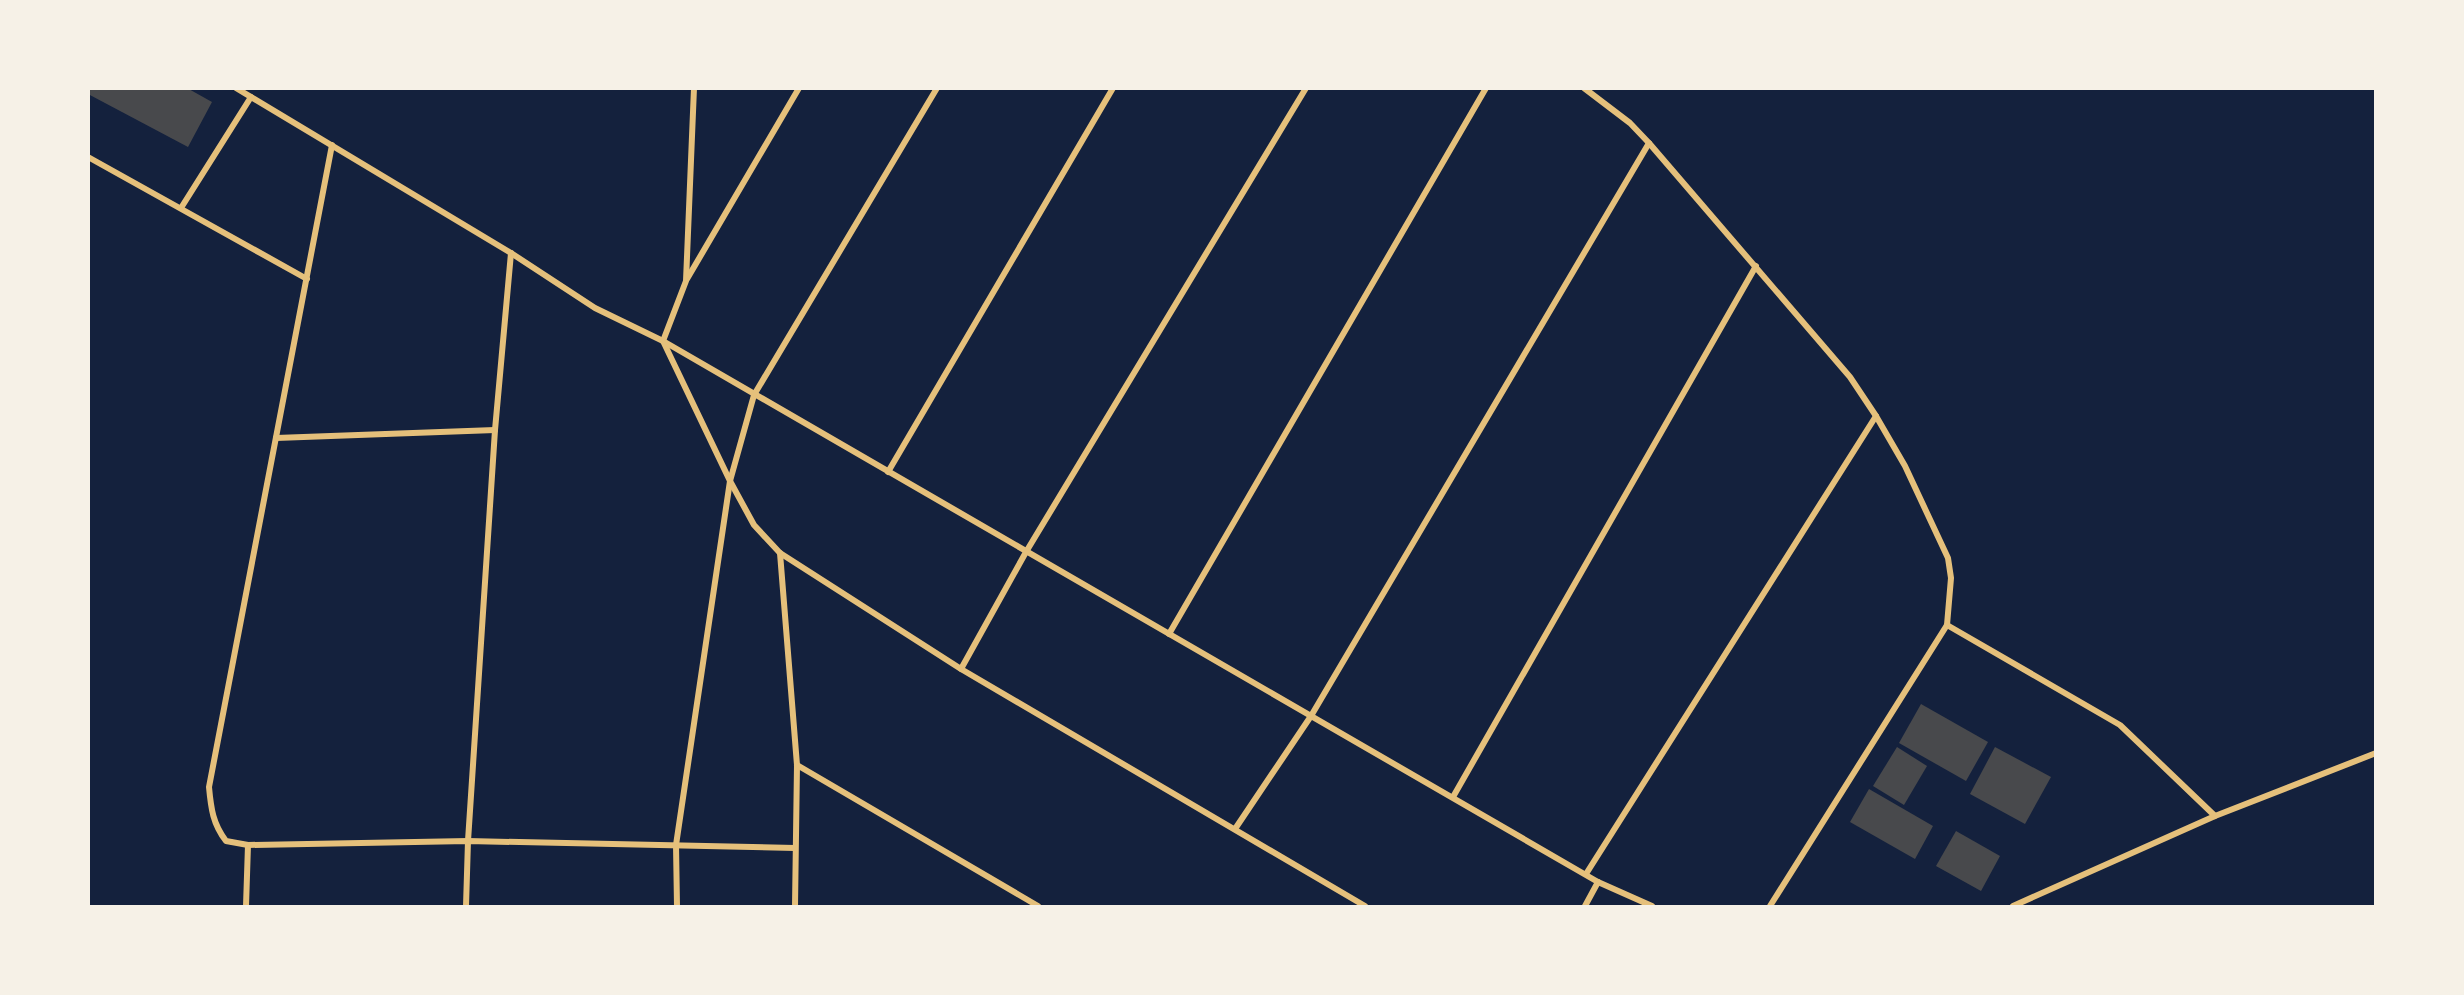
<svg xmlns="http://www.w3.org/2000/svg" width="2464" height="995" font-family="Raleway,sans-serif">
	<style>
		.building { fill: #48494c }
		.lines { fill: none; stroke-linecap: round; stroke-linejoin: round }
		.minor { stroke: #e5c07b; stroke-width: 6 }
	</style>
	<rect width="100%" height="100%" fill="#14213d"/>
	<g class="building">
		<path d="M88,88H187L212,102L188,147L88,94Z"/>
		<path d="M1921,704L1988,742L1966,781L1899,743Z"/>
		<path d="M1897,747L1927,766L1904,805L1873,786Z"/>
		<path d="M1995,747L2051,777L2025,824L1970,794Z"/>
		<path d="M1869,789L1933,826L1915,859L1850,822Z"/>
		<path d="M1956,831L2000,856L1981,891L1936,866Z"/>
	</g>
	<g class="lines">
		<g class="minor">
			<path d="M236,88L511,253L595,308L663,341L1598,882L1652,906"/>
			<path d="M694,88L686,281L663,341L730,481L754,525L780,553L961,669L1365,906"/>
			<path d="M1584,88L1630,123L1649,143L1850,377L1876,416L1905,466L1948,558L1951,578L1947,625L1770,906"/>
			<path d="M332,145L209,787C211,809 213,824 226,841L248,845L468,841L795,848"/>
			<path d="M88,157L307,279"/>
			<path d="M181,208L251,97"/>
			<path d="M687,279L799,88"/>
			<path d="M276,438L495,430"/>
			<path d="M888,472L1113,88"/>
			<path d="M780,553L797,765L795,906"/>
			<path d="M1947,625L2120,725L2215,816"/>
			<path d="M1169,634L1486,88"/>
			<path d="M961,669L1026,552L1306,88"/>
			<path d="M797,765L1038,906"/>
			<path d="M1453,797L1756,266"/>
			<path d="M1235,829L1311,716L1649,143"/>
			<path d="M1586,874L1876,416"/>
			<path d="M246,906L248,845"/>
			<path d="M466,906L468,841L495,430L511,253"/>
			<path d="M677,906L676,845L730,481L754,395L937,88"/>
			<path d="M1585,906L1598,882"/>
			<path d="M2013,906L2215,816L2376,753"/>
		</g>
	</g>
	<rect width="2464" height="995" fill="none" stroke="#f6f1e7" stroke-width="180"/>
</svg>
